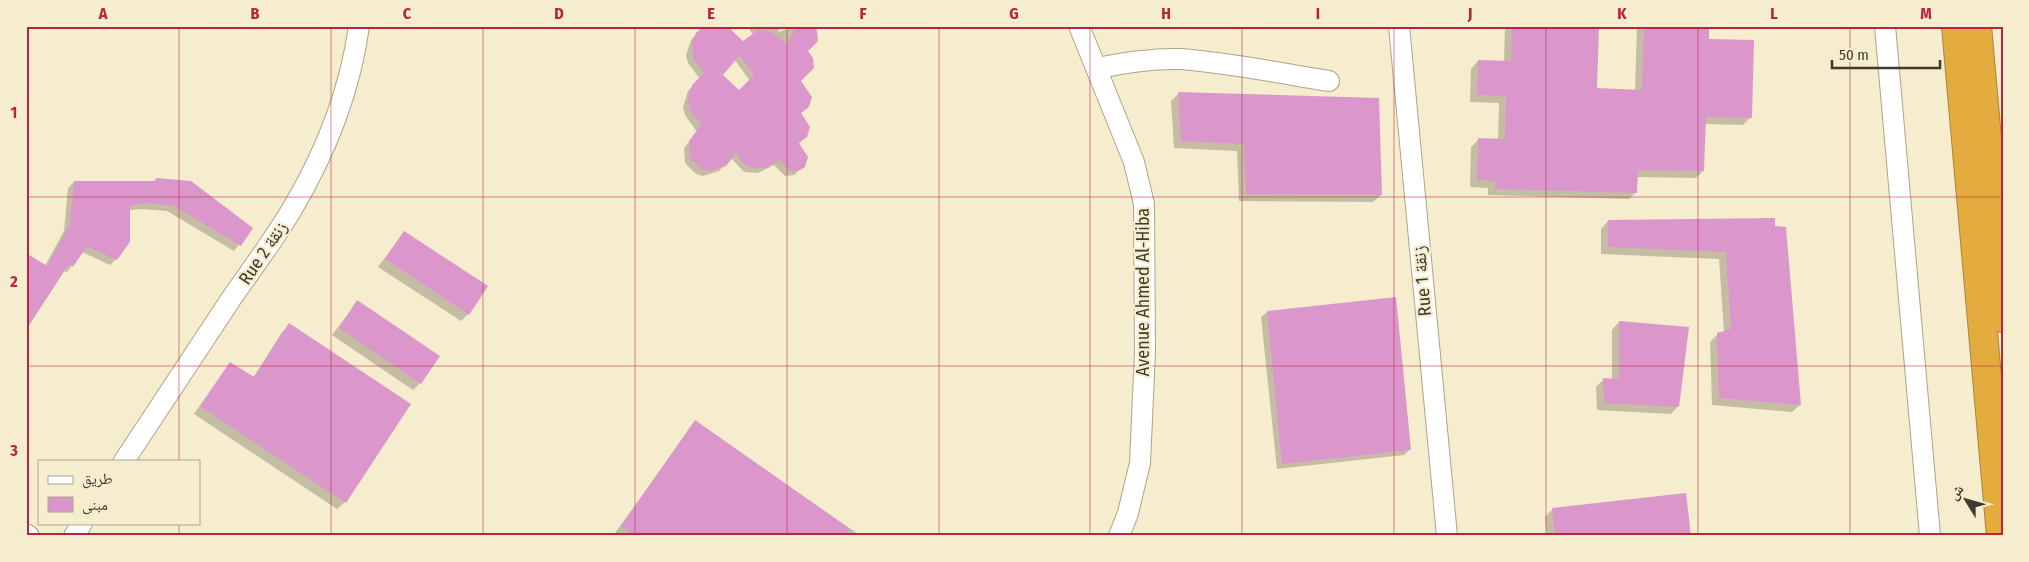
<svg xmlns="http://www.w3.org/2000/svg" width="2029" height="562" font-family="'Fira Sans Condensed','Noto Naskh Arabic',sans-serif">
	<style>
		.shadow { fill: #0003; fill-rule: evenodd }
		.building { fill: #db97cb; fill-rule: evenodd }
		.lines { fill: none; stroke-linecap: round; stroke-linejoin: round }
		.minor-casing { stroke: #ada588; stroke-width: 22 }
		.highway-casing { stroke: #aa8439; stroke-width: 30 }
		.minor { stroke: #fff; stroke-width: 20 }
		.highway { stroke: #e4ab3f; stroke-width: 28 }
		.grid { fill: none; stroke: #b6243d; stroke-width: 1; stroke-opacity: 0.55 }
		.labels { text-anchor: middle; stroke-width: 4.5; stroke-linejoin: round; paint-order: stroke }
		.street-label { font-size: 18px; fill: #3f3b2f; stroke: #f5edce }
		.neatline { fill: none; stroke: #b6243d; stroke-width: 2 }
		.grid-label { font-size: 16px; text-anchor: middle; font-weight: bold; fill: #b6243d }
	</style>
	<rect width="100%" height="100%" fill="#f5edce"/>
	<g class="shadow">
		<path d="M697,26H726L790,87L747,26H780L778,32L799,26L806,51L800,80V113L806,136L798,144L804,166L794,175L785,176L774,165L758,173L744,172L731,158L719,171L703,176L696,174L685,163L684,148L697,132L685,115L683,107L688,91L700,79L688,63L686,55L691,40L700,30ZM734,59L750,81L739,92L721,75Z"/>
		<path d="M1505,26H1598L1596,90L1635,91L1637,26H1708L1707,40L1751,117L1743,125L1705,124L1703,171L1696,178L1637,177L1636,192L1629,199L1488,195V188L1470,187L1471,147L1478,140H1498L1499,103L1470,102L1471,69L1478,61L1504,62Z"/>
		<path d="M1178,94L1381,195L1373,202L1239,201L1237,151L1174,148L1171,101Z"/>
		<path d="M156,179L252,228L234,251L167,211L142,209L129,210L116,259L110,265L82,252L67,272L45,266L64,231L68,188L74,182H153Z"/>
		<path d="M1608,221L1774,228L1800,405L1792,412L1712,405L1710,342L1718,334L1724,332L1719,259L1601,254V229Z"/>
		<path d="M404,232L468,314L461,321L378,267Z"/>
		<path d="M357,302L420,383L413,390L332,335Z"/>
		<path d="M1267,312L1410,449L1404,455L1277,469L1261,317Z"/>
		<path d="M1619,322L1678,406L1671,414L1597,410L1596,387L1603,380H1612V330Z"/>
		<path d="M290,325L345,502L337,509L194,414L230,363L253,378L282,332Z"/>
		<path d="M695,422L861,536H619L615,533Z"/>
		<path d="M1553,509L1690,536H1547L1545,517Z"/>
	</g>
	<g class="building">
		<path d="M704,26H727L743,41L758,30H768L787,44L796,26H814L817,31L818,41L808,51L813,58L814,68L801,81L812,97L809,107L801,113L810,127L807,137L799,143L808,157L805,167L800,170L790,171L779,160L764,168L750,167L743,163L736,153L726,166L710,171L702,169L690,158L689,141L701,125L690,110L688,101L689,92L693,84L704,73L693,58L692,41L696,33ZM740,55L754,75L739,90L723,75Z"/>
		<path d="M1512,26H1599L1597,88L1642,90L1644,26H1709V39L1754,40L1752,118L1706,117L1704,171L1638,170L1637,193L1495,189V181L1477,180L1478,138L1505,139L1506,96L1477,95L1478,60L1511,61Z"/>
		<path d="M1178,92L1379,98L1382,195L1246,194L1244,144L1181,141Z"/>
		<path d="M156,178L191,181L253,228L241,246L174,206L148,203L130,206V242L117,260L87,246L73,267L69,264L26,330V253L47,266L70,224L74,181H156Z"/>
		<path d="M1775,218V226L1786,227L1801,405L1719,398L1717,333L1731,329L1726,252L1608,247V220Z"/>
		<path d="M404,231L488,286L469,315L385,259Z"/>
		<path d="M1396,297L1411,450L1282,464L1267,311Z"/>
		<path d="M357,300L440,356L421,384L339,328Z"/>
		<path d="M1619,321L1689,327L1679,407L1604,403L1603,378L1619,379Z"/>
		<path d="M289,323L411,404L346,503L200,406L230,362L254,377Z"/>
		<path d="M695,420L850,529L845,536H635L621,526Z"/>
		<path d="M1686,493L1691,536H1555L1552,508Z"/>
	</g>
	<g class="lines">
		<g class="minor-casing">
			<g id="minor">
				<path d="M1079,26L1134,162L1144,204L1145,352L1140,463L1128,513L1119,536"/>
				<path d="M1399,26L1447,536"/>
				<path d="M1885,26L1930,536"/>
				<path d="M1097,68C1125,63 1153,58 1181,59C1230,63 1280,73 1329,81"/>
				<path d="M124,461C160,407 195,353 231,299C251,270 273,241 291,211C325,154 350,92 359,26"/>
				<path d="M26,534L29,536"/>
				<path d="M74,536L82,523"/>
			</g>
		</g>
		<g class="highway-casing">
			<g id="highway">
				<path d="M1956,26L2001,536"/>
				<path d="M1977,26L2003,318"/>
			</g>
		</g>
		<use href="#minor" class="minor"/>
		<use href="#highway" class="highway"/>
	</g>
	<path class="grid" d="M179,26V461M331,26V536M483,26V536M635,26V536M787,26V536M939,26V536M1090,26V536M1242,26V536M1394,26V536M1546,26V536M1698,26V536M1850,26V536M26,197H2003M26,366H2003M179,523V536"/>
	<g class="labels">
		<g class="street-label">
			<text transform="translate(263 253) rotate(-56)" y="6">Rue 2 زنقة</text>
			<text transform="translate(1422 281) rotate(-95)" y="6">Rue 1 زنقة</text>
			<text transform="translate(1143 292) rotate(-90)" y="6">Avenue Ahmed Al-Hiba</text>
		</g>
	</g>
	<rect width="2029" height="562" fill="none" stroke="#f5edce" stroke-width="55"/>
	<rect x="38" y="460" width="162" height="65" fill="#f5edce" stroke="#aca68e"/>
	<rect x="48" y="476" width="25" height="8" fill="#ffffff" stroke="#aca68e"/>
	<text x="82" y="484" font-size="15" fill="#3f3b2f">طريق</text>
	<rect x="48" y="497" width="25" height="15" fill="#db97cb" stroke="#aca68e"/>
	<text x="82" y="510" font-size="15" fill="#3f3b2f">مبنى</text>
	<g transform="translate(1966 500) rotate(307)" stroke="#f5edce" stroke-width="4" paint-order="stroke">
	<path d="M0-4L9 19L0 12L-9 19Z" fill="#3f3b2f"/>
	<text y="-8" font-size="14" font-weight="bold" text-anchor="middle" fill="#3f3b2f">ش</text>
	</g>
	<path d="M1832 60v8h108v-8" fill="none" stroke="#3f3b2f" stroke-width="2.5"/>
	<text x="1839" y="60" font-size="15" fill="#3f3b2f" stroke="#f5edce" stroke-width="4" paint-order="stroke">50 m</text>
	<rect x="28" y="28" width="1974" height="506" class="neatline"/>
	<g class="grid-label">
		<text x="103" y="19">A</text>
		<text x="255" y="19">B</text>
		<text x="407" y="19">C</text>
		<text x="559" y="19">D</text>
		<text x="711" y="19">E</text>
		<text x="863" y="19">F</text>
		<text x="1014" y="19">G</text>
		<text x="1166" y="19">H</text>
		<text x="1318" y="19">I</text>
		<text x="1470" y="19">J</text>
		<text x="1622" y="19">K</text>
		<text x="1774" y="19">L</text>
		<text x="1926" y="19">M</text>
		<text x="14" y="118">1</text>
		<text x="14" y="287">2</text>
		<text x="14" y="456">3</text>
	</g>
</svg>
